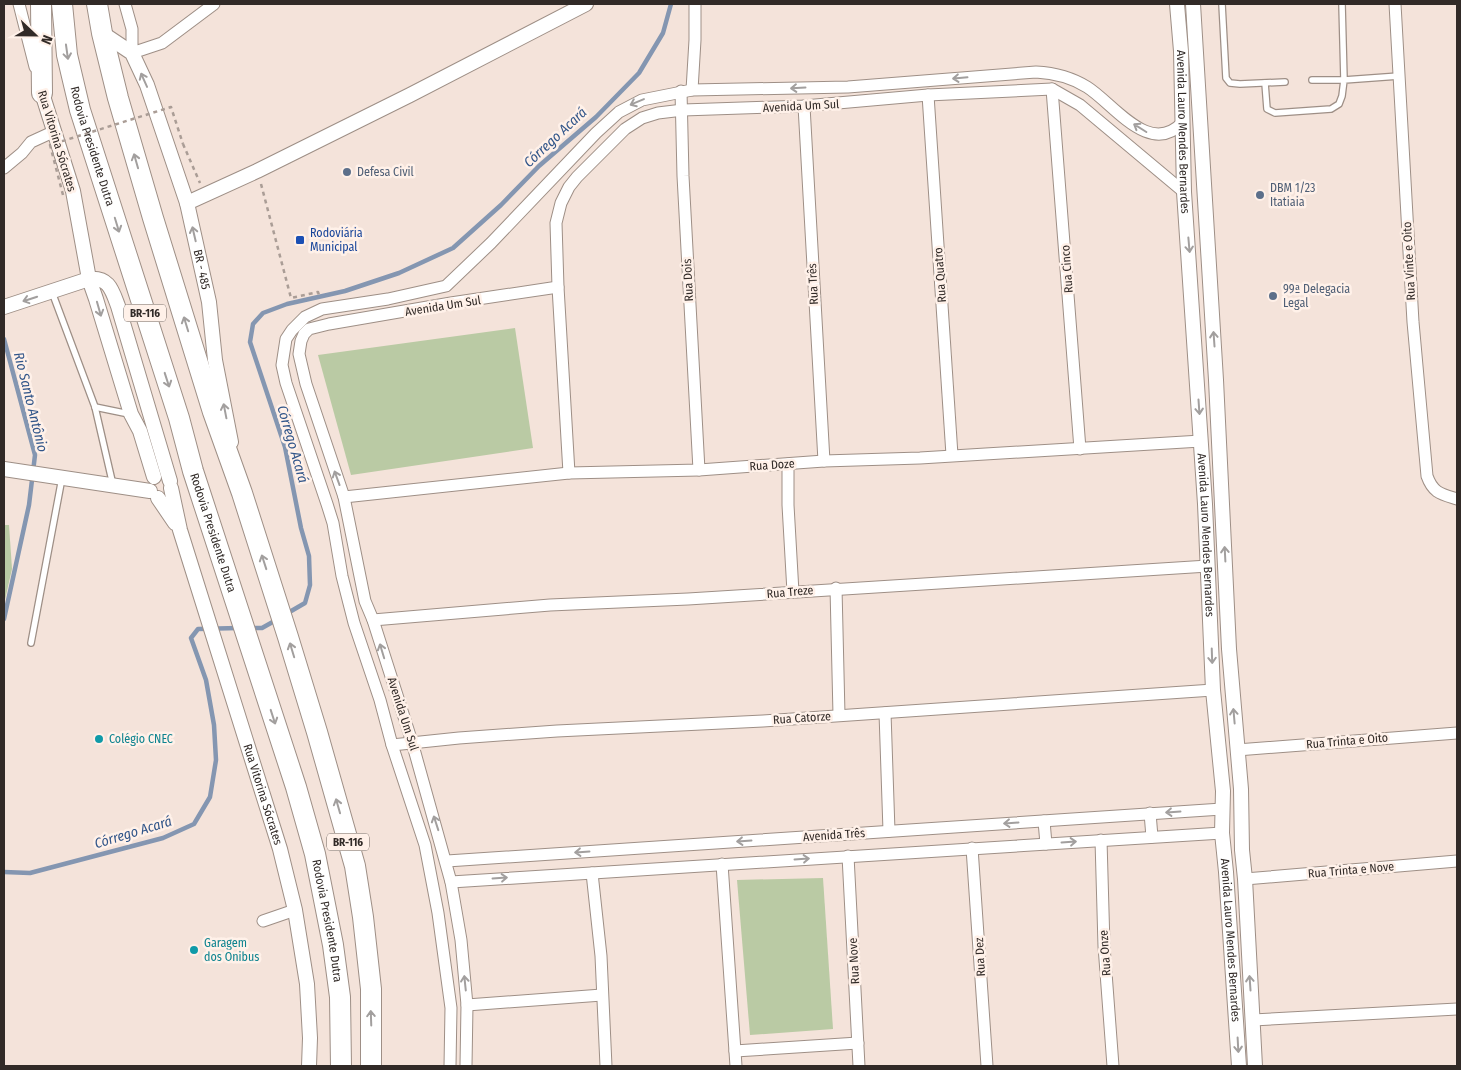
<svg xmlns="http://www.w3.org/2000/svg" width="1461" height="1070" font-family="'Fira Sans Condensed',sans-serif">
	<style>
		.green { fill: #bacaa4 }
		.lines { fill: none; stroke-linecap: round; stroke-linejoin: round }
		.stream { stroke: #8496b1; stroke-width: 4.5 }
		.service-casing { stroke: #9e8f86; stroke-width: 8 }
		.minor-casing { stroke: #9e8f86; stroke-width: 13 }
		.tertiary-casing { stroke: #9e8f86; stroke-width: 16 }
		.motorway-casing { stroke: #9e8f86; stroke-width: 22 }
		.path { stroke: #aa9d96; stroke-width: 2.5; stroke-dasharray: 4 4; stroke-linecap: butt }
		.service { stroke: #fff; stroke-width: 5.5 }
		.minor { stroke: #fff; stroke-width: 11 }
		.tertiary { stroke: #fff; stroke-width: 14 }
		.motorway { stroke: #fff; stroke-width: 20 }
		.path-bridge { stroke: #aa9d96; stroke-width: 2.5; stroke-dasharray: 4 4; stroke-linecap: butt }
		.oneway { stroke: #a29f9e }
		.service-dot { fill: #5c6f8a; stroke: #fff1e9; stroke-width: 2 }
		.transit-dot { fill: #1a4fb4; stroke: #fff1e9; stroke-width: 2 }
		.culture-dot { fill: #0f9aa8; stroke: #fff1e9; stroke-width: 2 }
		.labels { text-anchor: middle; stroke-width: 5; stroke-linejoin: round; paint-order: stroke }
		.shield { fill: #fff1e9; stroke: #6f6661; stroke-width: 1 }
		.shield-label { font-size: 11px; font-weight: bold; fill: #312a27 }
		.street-label { font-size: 12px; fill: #312a27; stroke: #fff1e9 }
		.service-label { font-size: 12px; fill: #4e5e75; stroke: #fff1e9; text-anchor: start }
		.transit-label { font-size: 12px; fill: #164399; stroke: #fff1e9; text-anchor: start }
		.culture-label { font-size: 12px; fill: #0d838f; stroke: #fff1e9; text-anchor: start }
		.water-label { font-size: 14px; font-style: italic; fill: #315589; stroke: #fff1e9 }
	</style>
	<rect width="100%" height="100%" fill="#f4e3da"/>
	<g class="green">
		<path d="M515,328L533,448L351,475L318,355Z"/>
		<path d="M4,525H9L12,569L4,604Z"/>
		<path d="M823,878L833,1029L750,1035L737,880Z"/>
	</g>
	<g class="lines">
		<g class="stream">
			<path d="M4,339L35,455L29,505L4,619"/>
			<path d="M286,614L305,603L310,585L309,556L301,528L285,447L250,342L253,324L263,313L287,304L345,291L399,273L453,248L501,205L539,166L596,117L639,73L663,33L671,4"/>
			<path d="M250,628H262L278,619"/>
			<path d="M4,872L30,873L163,838L194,824L210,797L216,760L214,725L206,680L191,638L198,629L238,628"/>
		</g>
		<g class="service-casing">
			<g id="service">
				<path d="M1222,4L1226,78L1230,83L1240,84L1285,82"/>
				<path d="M1312,80H1344L1342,4"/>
				<path d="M1265,83L1267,109L1275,113L1331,109L1339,104L1342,96L1344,80L1399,76"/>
				<path d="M52,292L95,407L113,485"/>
				<path d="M95,407L129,414"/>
				<path d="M31,643L62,478"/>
			</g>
		</g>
		<g class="minor-casing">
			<g id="minor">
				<path d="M19,4L35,67"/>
				<path d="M125,4L132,29V53L162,43L214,4"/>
				<path d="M1395,4L1413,322L1427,476C1433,493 1441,494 1457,499"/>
				<path d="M1052,89L1080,449"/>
				<path d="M692,90L695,40V4"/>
				<path d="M681,91L683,176L699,470"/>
				<path d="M928,95L952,455"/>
				<path d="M804,106L824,461"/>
				<path d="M4,168L22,153L31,142L55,131"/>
				<path d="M558,287L569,473"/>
				<path d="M788,464V505L793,592"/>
				<path d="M344,497L569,473L699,470L824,461L920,458L1201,441"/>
				<path d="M836,588L839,715"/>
				<path d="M373,620L550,605L688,599L1208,566"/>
				<path d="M885,713L889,831"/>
				<path d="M392,745L459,738L557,731L763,721L1213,690"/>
				<path d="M1237,750L1457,733"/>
				<path d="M1150,813L1152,837"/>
				<path d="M1044,821L1046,844"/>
				<path d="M1101,840L1104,946L1113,1066"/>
				<path d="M972,848L987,1066"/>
				<path d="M848,856L859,1066"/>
				<path d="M447,861L1222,809"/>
				<path d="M722,864L736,1066"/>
				<path d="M592,873L601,956L606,1066"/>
				<path d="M1245,879L1457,861"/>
				<path d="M451,882L1222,833"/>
				<path d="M263,921L295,910"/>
				<path d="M467,1005L602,995"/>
				<path d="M1253,1020L1457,1009"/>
				<path d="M735,1051L858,1043"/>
				<path d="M450,1066L451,1008L438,913L425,845L392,745L380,700L354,623L342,576L333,523L327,504L286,383L282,365L286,339L292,330L305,317L322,309L388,299L446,286L491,243L596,133L619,112L642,100L692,90L848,87L1036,72C1055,73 1071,77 1087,87C1114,104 1150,158 1183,122"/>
				<path d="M466,1066L467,1005L461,940L451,882L412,742L373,620L365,601L344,497L306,384L299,354L301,341L304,334L309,329L329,324L451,303L558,287L556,223L561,203L569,187L577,177L625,129L642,118L658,113L683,110L804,106L928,95L1052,89L1080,105L1184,192"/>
			</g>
		</g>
		<g class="tertiary-casing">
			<g id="tertiary">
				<path id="s1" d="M1177,4L1181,51L1184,192L1205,504L1213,690L1223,791L1222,833L1226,872L1239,1066"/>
				<path d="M1193,4L1216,380L1229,649L1241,789L1242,850L1245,879L1255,1066"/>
				<path id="s2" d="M102,33L132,53L147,85L187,203L209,302L215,360L231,442"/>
				<path d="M42,93L73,191L89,279L96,299L131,414L140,431L154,477"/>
				<path d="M187,203L257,171L410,95L586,4"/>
				<path d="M4,307L89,279C109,277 112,290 118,306L170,481"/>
				<path d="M4,469L150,491"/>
				<path id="s3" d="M171,488L180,530L280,849L295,910L307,984L310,1038L309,1066"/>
				<path d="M158,498L175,523"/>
			</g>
		</g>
		<g class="motorway-casing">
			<g id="motorway">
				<path d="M41,4L42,93"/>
				<path id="s4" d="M62,4L67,55L80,110L179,418L193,471L296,787L315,854L333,945L340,997L341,1066"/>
				<path d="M97,4L102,33L118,98L153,218L213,412L242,493L288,637L317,732L355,866L363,917L371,989V1066"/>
			</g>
		</g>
		<g class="path">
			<path d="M183,144L200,183"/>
			<path d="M261,184L291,298L318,292L320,298"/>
		</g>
		<use href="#service" class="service"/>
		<use href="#minor" class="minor"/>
		<use href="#tertiary" class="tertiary"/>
		<use href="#motorway" class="motorway"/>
		<path class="path-bridge" d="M63,195L50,145L171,107L183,144"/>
	</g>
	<defs><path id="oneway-shaft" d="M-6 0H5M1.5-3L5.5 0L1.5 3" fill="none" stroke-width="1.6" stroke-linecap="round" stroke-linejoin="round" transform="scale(1.25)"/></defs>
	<g class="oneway">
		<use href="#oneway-shaft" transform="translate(67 52) rotate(82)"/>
		<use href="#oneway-shaft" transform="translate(960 78) rotate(175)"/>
		<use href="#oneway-shaft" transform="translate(144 80) rotate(-114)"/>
		<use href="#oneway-shaft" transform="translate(798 88) rotate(177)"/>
		<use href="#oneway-shaft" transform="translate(637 102) rotate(157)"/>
		<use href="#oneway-shaft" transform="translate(1140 128) rotate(-148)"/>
		<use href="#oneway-shaft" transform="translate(136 161) rotate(-106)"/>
		<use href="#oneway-shaft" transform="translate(117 225) rotate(73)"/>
		<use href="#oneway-shaft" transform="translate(194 234) rotate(-103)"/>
		<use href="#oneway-shaft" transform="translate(1189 245) rotate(85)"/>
		<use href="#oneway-shaft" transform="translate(30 299) rotate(162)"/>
		<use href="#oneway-shaft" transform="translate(99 309) rotate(74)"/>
		<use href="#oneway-shaft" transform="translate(186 324) rotate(-107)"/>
		<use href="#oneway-shaft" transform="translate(1214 339) rotate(-94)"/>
		<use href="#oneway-shaft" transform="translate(167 380) rotate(72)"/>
		<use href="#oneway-shaft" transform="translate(1199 407) rotate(86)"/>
		<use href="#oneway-shaft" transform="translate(225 411) rotate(-101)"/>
		<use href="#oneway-shaft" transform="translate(337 478) rotate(-110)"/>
		<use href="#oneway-shaft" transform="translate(1225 554) rotate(-93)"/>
		<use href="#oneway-shaft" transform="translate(264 562) rotate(-108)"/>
		<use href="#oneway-shaft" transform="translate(292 650) rotate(-107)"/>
		<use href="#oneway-shaft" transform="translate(382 651) rotate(-107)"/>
		<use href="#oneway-shaft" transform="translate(1212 656) rotate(88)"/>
		<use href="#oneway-shaft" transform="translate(1234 716) rotate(-95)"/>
		<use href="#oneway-shaft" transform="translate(273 717) rotate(72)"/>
		<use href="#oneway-shaft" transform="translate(338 806) rotate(-106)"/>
		<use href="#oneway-shaft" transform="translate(1173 812) rotate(176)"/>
		<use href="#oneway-shaft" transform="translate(436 823) rotate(-108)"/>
		<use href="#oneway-shaft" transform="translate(1011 823) rotate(176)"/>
		<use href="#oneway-shaft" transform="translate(744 841) rotate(176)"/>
		<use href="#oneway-shaft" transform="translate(1069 842) rotate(-4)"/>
		<use href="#oneway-shaft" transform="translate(582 852) rotate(176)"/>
		<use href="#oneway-shaft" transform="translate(802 859) rotate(-4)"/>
		<use href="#oneway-shaft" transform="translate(500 878) rotate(-4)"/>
		<use href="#oneway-shaft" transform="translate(465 983) rotate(-96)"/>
		<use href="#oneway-shaft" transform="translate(1250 983) rotate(-94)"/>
		<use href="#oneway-shaft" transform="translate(371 1018) rotate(-92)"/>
		<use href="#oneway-shaft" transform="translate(1238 1045) rotate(87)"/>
	</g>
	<g class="service-dot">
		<circle cx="347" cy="172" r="5"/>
		<circle cx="1260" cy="195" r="5"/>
		<circle cx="1273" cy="296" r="5"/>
	</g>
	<rect class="transit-dot" x="295" y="235" width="10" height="10" rx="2.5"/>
	<g class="culture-dot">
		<circle cx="99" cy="739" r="5"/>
		<circle cx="194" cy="950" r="5"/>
	</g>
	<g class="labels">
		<g class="shield">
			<rect x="124" y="304.5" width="42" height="17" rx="4"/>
			<rect x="327" y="833.5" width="42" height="17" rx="4"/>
		</g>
		<g class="shield-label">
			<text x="145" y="317">BR-116</text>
			<text x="348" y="846">BR-116</text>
		</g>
		<g class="street-label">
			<text transform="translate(801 106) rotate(-3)" y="4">Avenida Um Sul</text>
			<text dy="4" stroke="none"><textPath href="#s1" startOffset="128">Avenida Lauro Mendes Bernardes</textPath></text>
			<text transform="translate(57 141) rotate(73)" y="4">Rua Vitorina Sócrates</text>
			<text dy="4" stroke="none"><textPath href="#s4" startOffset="146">Rodovia Presidente Dutra</textPath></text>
			<text transform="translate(1409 261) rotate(-93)" y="4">Rua Vinte e Oito</text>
			<text dy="4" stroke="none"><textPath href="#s2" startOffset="264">BR - 485</textPath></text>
			<text transform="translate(1067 269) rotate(-94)" y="4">Rua Cinco</text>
			<text transform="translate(940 275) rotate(-94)" y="4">Rua Quatro</text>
			<text transform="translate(688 280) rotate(-93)" y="4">Rua Dois</text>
			<text transform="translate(813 284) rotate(-93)" y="4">Rua Três</text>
			<text transform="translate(443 306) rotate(-9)" y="4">Avenida Um Sul</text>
			<text transform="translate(772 465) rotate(-4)" y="4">Rua Doze</text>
			<text dy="4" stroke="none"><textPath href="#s4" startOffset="551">Rodovia Presidente Dutra</textPath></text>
			<text dy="4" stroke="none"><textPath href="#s1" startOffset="532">Avenida Lauro Mendes Bernardes</textPath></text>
			<text transform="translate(790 592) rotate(-5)" y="4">Rua Treze</text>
			<text transform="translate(403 714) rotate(72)" y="4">Avenida Um Sul</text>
			<text transform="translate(802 718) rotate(-4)" y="4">Rua Catorze</text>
			<text transform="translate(1347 741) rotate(-5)" y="4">Rua Trinta e Oito</text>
			<text dy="4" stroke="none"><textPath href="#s3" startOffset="320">Rua Vitorina Sócrates</textPath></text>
			<text transform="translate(834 835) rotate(-4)" y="4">Avenida Três</text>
			<text transform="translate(1351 870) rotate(-5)" y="4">Rua Trinta e Nove</text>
			<text dy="4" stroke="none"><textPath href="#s4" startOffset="956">Rodovia Presidente Dutra</textPath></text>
			<text dy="4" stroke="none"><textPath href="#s1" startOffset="938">Avenida Lauro Mendes Bernardes</textPath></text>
			<text transform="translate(1105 953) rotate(-94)" y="4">Rua Onze</text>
			<text transform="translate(980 957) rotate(-93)" y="4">Rua Dez</text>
			<text transform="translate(854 961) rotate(-93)" y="4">Rua Nove</text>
		</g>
		<g class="service-label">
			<text x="357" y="176">Defesa Civil</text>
			<text x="1270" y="192">DBM 1/23<tspan x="1270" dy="14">Itatiaia</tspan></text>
			<text x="1283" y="293">99ª Delegacia<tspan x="1283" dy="14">Legal</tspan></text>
		</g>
		<g class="transit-label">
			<text x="310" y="237">Rodoviária<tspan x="310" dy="14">Municipal</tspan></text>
		</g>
		<g class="culture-label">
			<text x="109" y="743">Colégio CNEC</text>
			<text x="204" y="947">Garagem<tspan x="204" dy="14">dos Onibus</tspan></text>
		</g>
		<g class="water-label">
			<text transform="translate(555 137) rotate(-43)" y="5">Córrego Acará</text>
			<text transform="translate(31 402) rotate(76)" y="5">Rio Santo Antônio</text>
			<text transform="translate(293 444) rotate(74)" y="5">Córrego Acará</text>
			<text transform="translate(133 832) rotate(-17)" y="5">Córrego Acará</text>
		</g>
	</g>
	<rect width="1461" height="1070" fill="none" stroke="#312a27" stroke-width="10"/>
	<g transform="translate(35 35) rotate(112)" stroke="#fff1e9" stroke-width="4" paint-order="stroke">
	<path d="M0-4L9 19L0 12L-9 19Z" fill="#312a27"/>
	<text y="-8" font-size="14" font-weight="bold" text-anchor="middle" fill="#312a27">N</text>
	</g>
</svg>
